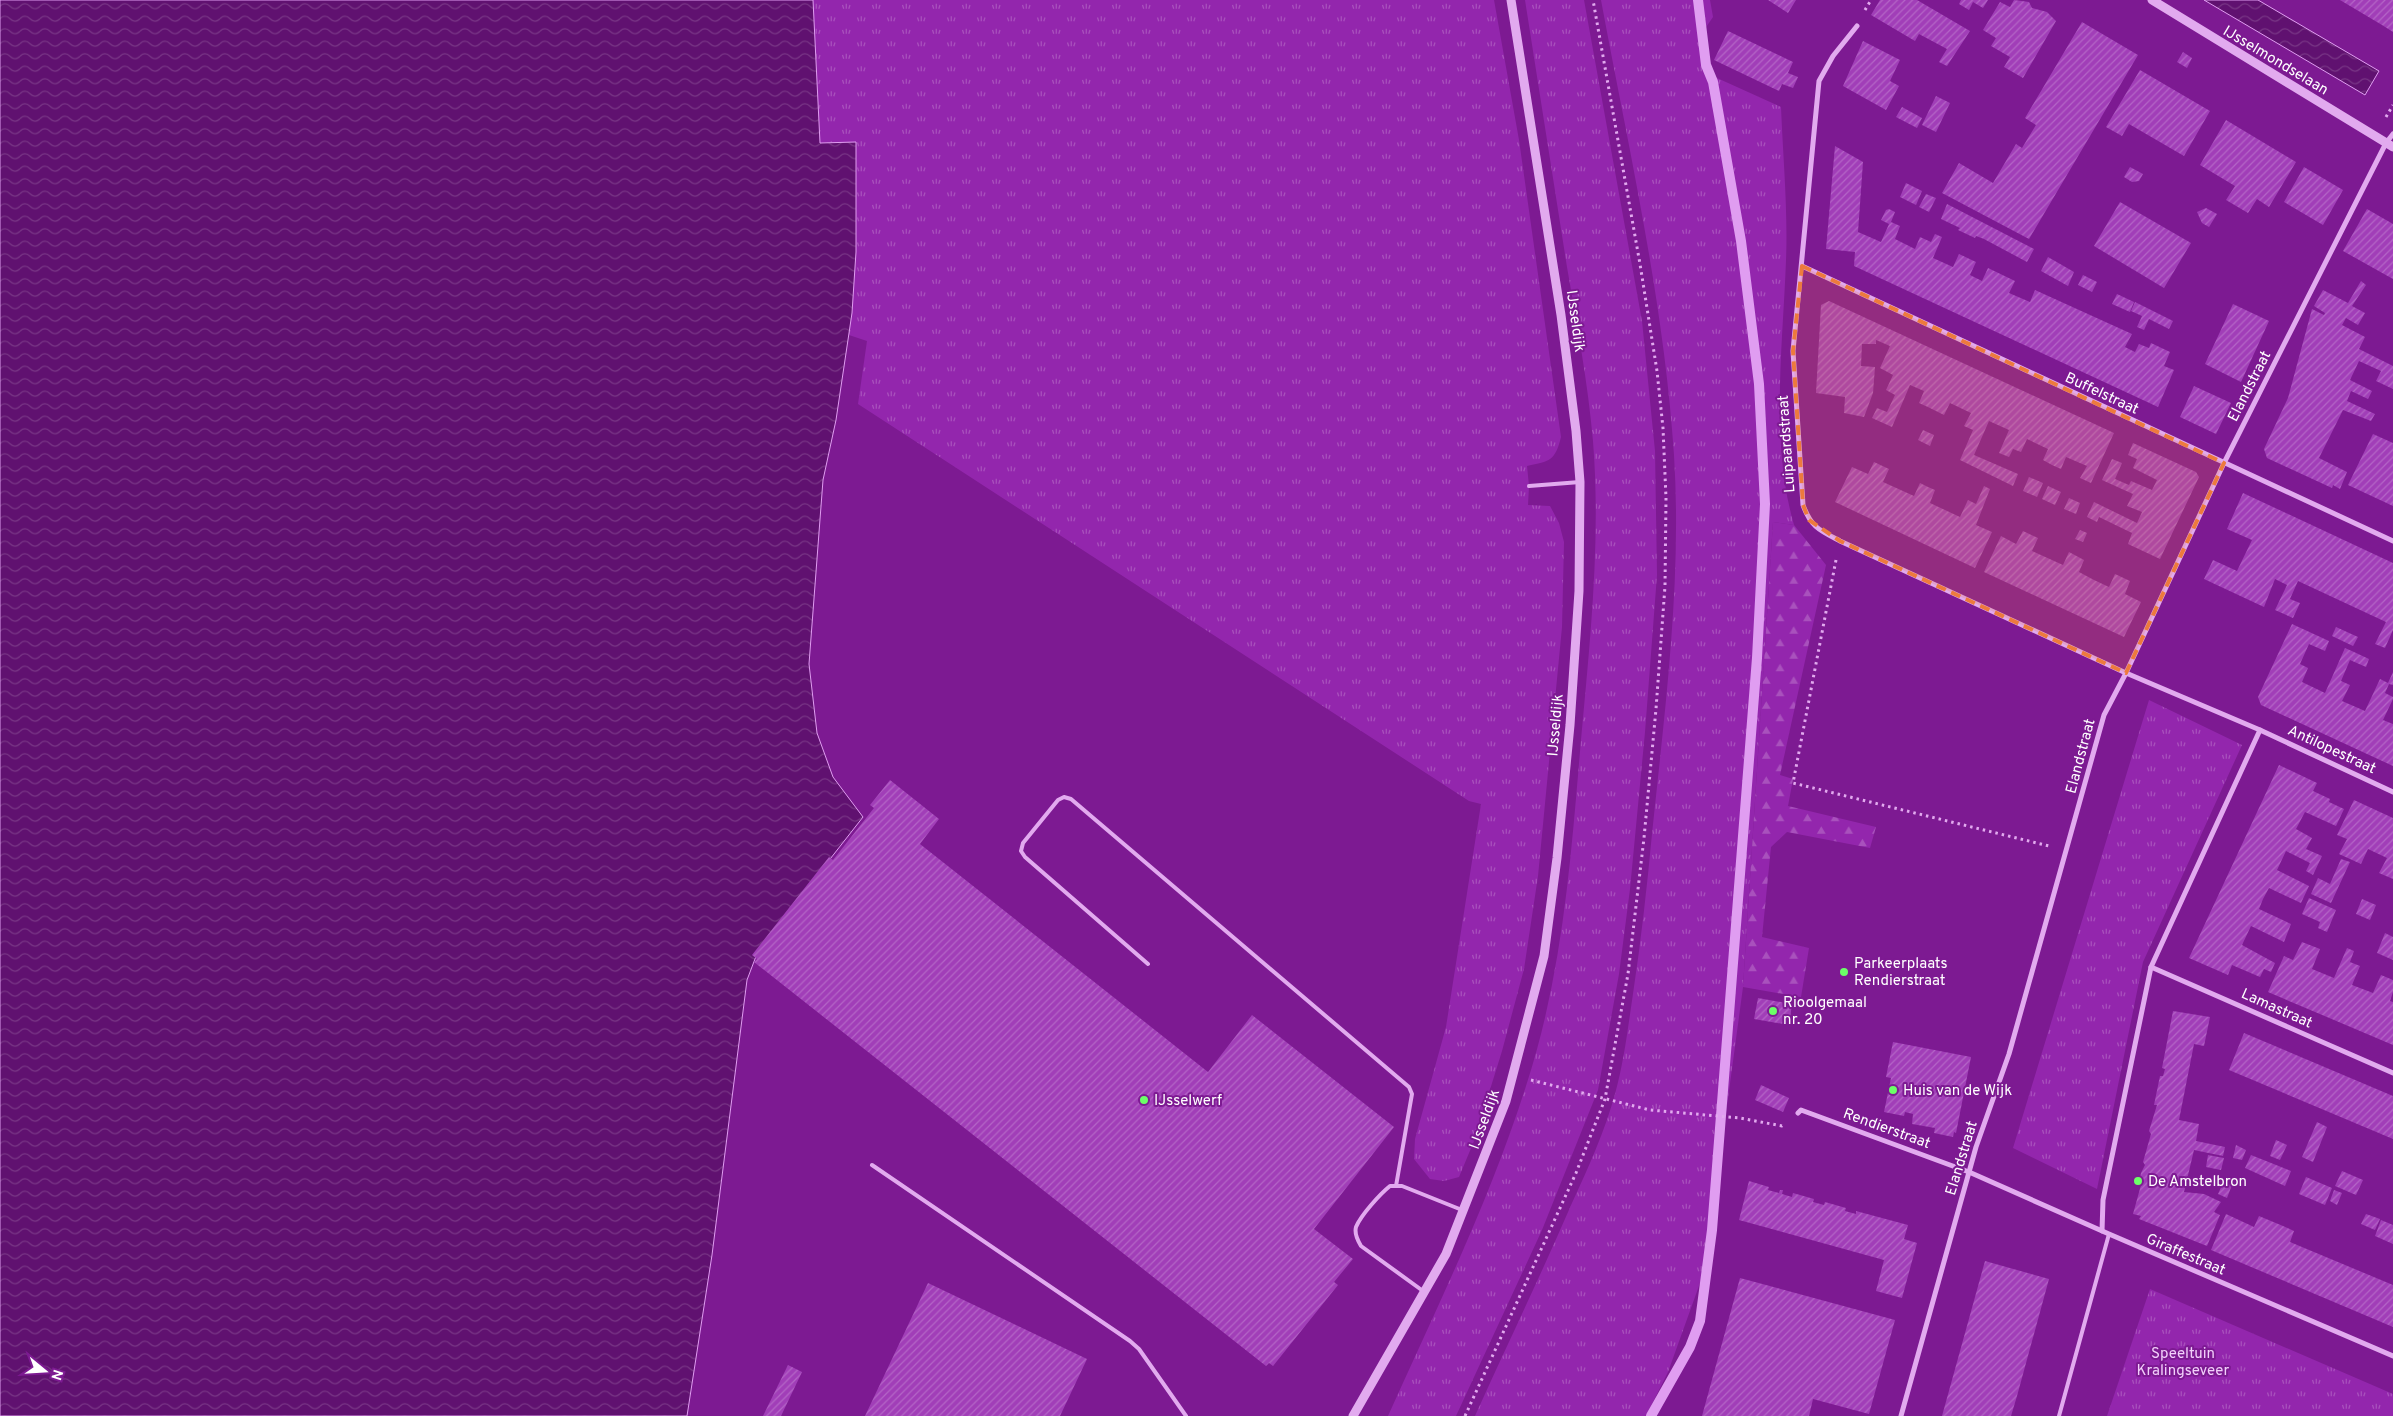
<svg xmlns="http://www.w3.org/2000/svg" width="2393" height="1416" font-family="Overpass,sans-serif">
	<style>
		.grass { fill: url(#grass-tufts) }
		.forest { fill: url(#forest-firs) }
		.water { fill: url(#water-waves); stroke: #e09df1 }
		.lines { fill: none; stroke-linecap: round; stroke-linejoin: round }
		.stream { stroke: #e09df1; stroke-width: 10 }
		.building { fill: url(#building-hatch) }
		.path { stroke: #e2aaef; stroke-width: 3; stroke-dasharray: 2.5 4; stroke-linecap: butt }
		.service { stroke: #e2aaef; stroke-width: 4 }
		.minor { stroke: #e2aaef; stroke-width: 5 }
		.tertiary { stroke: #e2aaef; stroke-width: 9 }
		.marked { fill: #ed7a3d; fill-opacity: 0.2; stroke: #ed7a3d; stroke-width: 4; stroke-dasharray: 10 6; stroke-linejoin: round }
		.poi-dot { fill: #6cff68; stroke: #7d1a92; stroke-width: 2 }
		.labels { text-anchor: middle; stroke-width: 4; stroke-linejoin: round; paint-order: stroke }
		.street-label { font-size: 15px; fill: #fff; stroke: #7d1a92 }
		.poi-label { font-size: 15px; fill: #fff; stroke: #7d1a92; text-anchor: start }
		.park-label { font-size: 15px; fill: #f2d0fb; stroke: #7d1a92 }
	</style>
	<defs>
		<pattern id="grass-tufts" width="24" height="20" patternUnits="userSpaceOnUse" patternTransform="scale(1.25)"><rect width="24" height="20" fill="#9326ad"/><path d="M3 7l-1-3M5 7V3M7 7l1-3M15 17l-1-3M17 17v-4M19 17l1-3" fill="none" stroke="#a951bd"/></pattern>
		<pattern id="forest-firs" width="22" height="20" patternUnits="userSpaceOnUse" patternTransform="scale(1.25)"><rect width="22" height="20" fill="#9326ad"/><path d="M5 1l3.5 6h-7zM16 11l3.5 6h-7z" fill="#a951bd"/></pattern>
		<pattern id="water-waves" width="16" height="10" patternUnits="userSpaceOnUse" patternTransform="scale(1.25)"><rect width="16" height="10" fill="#601170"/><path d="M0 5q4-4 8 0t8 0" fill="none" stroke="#783585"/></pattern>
		<pattern id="building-hatch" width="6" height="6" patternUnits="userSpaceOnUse" patternTransform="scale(1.25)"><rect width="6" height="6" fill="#a13eb8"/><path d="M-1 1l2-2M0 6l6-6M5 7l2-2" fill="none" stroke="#b465c6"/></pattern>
	</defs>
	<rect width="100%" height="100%" fill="#7d1a92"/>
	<g class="grass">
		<path d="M813,0H1494L1519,140L1561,437C1555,461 1550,461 1527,466L1529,486L1528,505L1550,506L1559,523L1564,542L1562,627L1538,876L1524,969L1502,1051L1474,1141L1459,1177L1444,1181L1430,1179L1414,1159L1415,1139L1446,1027L1481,804L1469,801L858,404L867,341L849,335L856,252V142L820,143Z"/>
		<path d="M1525,0H1584L1642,321L1655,451L1657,575L1645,732L1630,889L1619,974L1598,1090L1542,1230L1456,1416H1388C1437,1307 1490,1200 1526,1086C1563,973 1571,857 1581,740C1590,641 1601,541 1593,441C1588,383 1577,325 1567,267C1553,178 1539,89 1525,0Z"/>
		<path d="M1601,0H1710L1713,17L1702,33L1706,68L1717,78L1781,107C1783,158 1788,210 1786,260C1783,345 1770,442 1794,525L1773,522L1743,987L1705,1269L1700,1283L1668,1372L1646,1416H1475C1507,1345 1541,1275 1572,1203C1588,1168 1605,1131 1615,1094C1624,1062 1628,1027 1633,994C1641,941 1647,887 1652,834C1665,709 1682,581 1674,455C1664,302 1629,151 1601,0Z"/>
		<path d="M2149,700L2242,745L2143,962L2097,1189L2013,1148Z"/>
		<path d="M2150,1289L2393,1394V1416H2107Z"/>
	</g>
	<path class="forest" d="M1773,522L1794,525L1826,565L1780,775L1793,779L1788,806L1876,827L1870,848L1787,832L1771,847L1762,937L1809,948L1801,997L1743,987Z"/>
	<g class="water">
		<path d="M0,0H813L820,143L856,142V252L852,313L836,420L823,480L809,664L817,733L833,777L863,817L758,951L747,980L712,1255L687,1416H0Z"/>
		<path d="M2204,0H2258L2379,71L2365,95Z"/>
	</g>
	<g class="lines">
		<path class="stream" d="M1651,1416L1690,1347L1700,1321L1712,1230L1757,658L1765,504L1759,384L1741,241L1713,82L1706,65L1698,0"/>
	</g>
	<g class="building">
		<path d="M1768,0H1796L1788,13Z"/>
		<path d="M1880,0H1917L1970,31L1947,66L1939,62L1947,49L1919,34L1915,41L1871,15Z"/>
		<path d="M1961,0H1988L1983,8L1973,2L1969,10L1959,4Z"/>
		<path d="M2014,0L2029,2L2032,8L2047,12L2056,21L2023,78L2004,67L2010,57L1991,46L1996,38L1983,30L2000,2L2010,7Z"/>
		<path d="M2340,0H2393V32L2382,25Z"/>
		<path d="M2082,22L2138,55L2029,239L1942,193L1959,163L1993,183L2016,144L2022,148L2036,125L2025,118Z"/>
		<path d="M1728,31L1793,62L1788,73L1798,77L1793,88L1782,84L1779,91L1714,60Z"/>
		<path d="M1863,41L1900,60L1890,81L1899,86L1886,110L1843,86Z"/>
		<path d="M2183,52L2192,58L2187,68L2177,62Z"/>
		<path d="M2140,70L2210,111L2184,156L2129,124L2122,136L2106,127Z"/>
		<path d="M1936,96L1950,103L1936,132L1922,125Z"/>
		<path d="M1902,107L1922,118L1917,128L1896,117Z"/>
		<path d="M2226,120L2296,162L2269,207L2257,199L2248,213L2226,200L2235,186L2200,165Z"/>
		<path d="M1835,146L1863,162L1858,232L1881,242L1889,224L1881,220L1886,210L1889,209L1895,212L1891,222L1900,226L1895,239L1915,249L1920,237L1931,242L1935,234L1942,237L1933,258L1953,267L1959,254L1976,262L1970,275L1982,281L1988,268L2015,281L2009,293L2030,302L2035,290L2132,334L2125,347L2135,352L2139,344L2149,348L2151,343L2170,352L2164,366L2174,370L2158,407L1854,266L1855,252L1826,249Z"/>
		<path d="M2130,167L2143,174L2139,181L2132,182L2124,177Z"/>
		<path d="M2304,167L2343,190L2323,225L2284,202Z"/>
		<path d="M1906,183L1922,191L1916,205L1900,197Z"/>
		<path d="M1926,194L1936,198L1929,212L1919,207Z"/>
		<path d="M2120,202L2191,243L2164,288L2094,246Z"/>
		<path d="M1947,204L2034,249L2027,262L1984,239L1976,236L1975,238L1958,230L1960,228L1941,219Z"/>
		<path d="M2206,208L2217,214L2209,227L2202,223L2197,212Z"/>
		<path d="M2367,209L2393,224V279L2343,251Z"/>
		<path d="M2048,257L2074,272L2068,286L2041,271Z"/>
		<path d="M2083,275L2097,282L2092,292L2078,285Z"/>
		<path d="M2361,281L2366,285L2352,306L2365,313L2358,325L2346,318L2342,325L2365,337L2359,349L2393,366V389L2376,381L2381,371L2359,361L2350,380L2372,391L2368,399L2351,391L2347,401L2375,414L2371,421L2343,410L2319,458L2347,472L2340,489L2333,485L2332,488L2267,458L2264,449L2288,398L2312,309L2324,315L2325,313L2314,306L2323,290L2348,303Z"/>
		<path d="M2117,294L2134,302L2130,312L2112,304Z"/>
		<path d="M1829,301L2114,433L2091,483L2080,478L2087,466L2066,457L2061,469L2052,465L2043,460L2048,449L2027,439L2021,452L2013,449L2009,457L1999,453L2009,430L1989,421L1974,455L2018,474L2013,486L1960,460L1973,430L1964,426L1971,413L1950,403L1944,415L1930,408L1919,403L1924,391L1910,385L1892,427L1872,418L1877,408L1887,412L1895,395L1886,390L1893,375L1880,368L1890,346L1876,340V344H1862L1861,366L1875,367L1873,393L1864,417L1844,413L1845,397L1816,393L1821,305Z"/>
		<path d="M2135,302L2173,321L2169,329L2149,319L2144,330L2137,327L2142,316L2131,311Z"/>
		<path d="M2233,304L2269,321L2241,382L2205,364Z"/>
		<path d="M2194,386L2231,403L2216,434L2180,417Z"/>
		<path d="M1923,430L1934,435L1930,446L1918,440Z"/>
		<path d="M2373,434L2393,443V506L2348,485Z"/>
		<path d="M2133,443L2196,472L2199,477L2160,559L2128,544L2132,533L2099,517L2097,522L2087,517L2094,502L2137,523L2142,512L2127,506L2133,494L2102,480L2112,459L2122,463L2115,479L2129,485L2131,481L2152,490L2157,480L2133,468L2137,459L2128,455Z"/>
		<path d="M1874,462L1889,469L1883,482L1914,496L1920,483L1928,487L1935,490L1930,503L1960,517L1968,500L1976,504L1984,486L1990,489L1976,525L1992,532L1975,568L1835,502L1852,467L1868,474Z"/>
		<path d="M2029,477L2043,483L2037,497L2023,491Z"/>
		<path d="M2048,486L2061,492L2055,505L2042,499Z"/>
		<path d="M2243,493L2393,563V630L2385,648L2375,644L2386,622L2298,581L2290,599L2300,603L2293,618L2275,610L2287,585L2275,579L2264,607L2204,579L2213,560L2237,571L2252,540L2227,529Z"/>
		<path d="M2069,498L2080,503L2076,514L2064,509Z"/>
		<path d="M2080,530L2087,533L2083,542L2075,539Z"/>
		<path d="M2023,531L2038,538L2032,551L2063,565L2069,552L2084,560L2079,572L2094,580L2109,587L2115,574L2130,581L2125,594L2141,602L2124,637L1984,572L2001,536L2016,544Z"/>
		<path d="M2292,624L2329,641L2325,651L2309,644L2300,664L2308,668L2302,682L2325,693L2345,648L2354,652L2369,659L2366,667L2350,660L2341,681L2350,685L2342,701L2365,711L2380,679L2388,683L2393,672V685L2389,684L2385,693L2393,697V699L2383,720L2393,724V766L2261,705L2258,697Z"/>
		<path d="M2336,627L2358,637L2353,646L2332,636Z"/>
		<path d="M2279,765L2317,783L2313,791L2330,799L2329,802L2344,809L2336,826L2305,812L2296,829L2312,838L2306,849L2322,856L2313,875L2306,871L2310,863L2286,851L2277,870L2309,886L2301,903L2269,888L2263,899L2259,909L2291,924L2284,942L2251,926L2242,945L2275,963L2271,972L2264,969L2260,977L2232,965L2228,975L2189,958Z"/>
		<path d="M890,780L939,819L920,844L1208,1072L1252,1015L1394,1127L1314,1229L1353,1259L1334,1282L1338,1285L1273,1366L1269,1363L1266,1366L754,962L757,959L752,955L829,857L833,860L874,808L870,805Z"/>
		<path d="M2354,800L2393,818V879L2379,873L2387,858L2368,849L2361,864L2339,854L2347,839L2337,835Z"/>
		<path d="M2341,859L2350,862L2331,903L2311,894L2318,878L2330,884Z"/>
		<path d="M2309,898L2336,910L2327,932L2318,928L2320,922L2302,914Z"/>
		<path d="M2362,899L2376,905L2370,920L2356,914Z"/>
		<path d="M2385,933L2393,937V960L2377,953Z"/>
		<path d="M2302,942L2320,949L2312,969L2334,978L2347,948L2354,951L2350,962L2360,966L2352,985L2373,993L2381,975L2393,980V992L2390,1001L2393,1002V1045L2268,992L2284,956L2293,960Z"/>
		<path d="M1758,998L1792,1004L1789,1025L1754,1019Z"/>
		<path d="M2173,1011L2210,1017L2204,1046L2194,1044L2179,1120L2199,1124L2196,1141L2225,1147L2223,1156L2194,1150L2184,1192L2204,1194L2221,1202L2214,1212L2220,1215L2207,1246L2139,1219L2141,1216L2133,1214L2141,1185L2139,1182L2141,1173L2145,1165L2143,1162L2151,1134L2149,1131L2157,1105H2154L2160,1076H2163L2165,1069L2162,1068Z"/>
		<path d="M2244,1033L2393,1096V1139L2229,1070Z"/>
		<path d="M1893,1042L1971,1057L1956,1133L1954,1132L1953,1137L1934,1133L1935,1128L1912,1124L1913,1114L1905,1112L1904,1116L1884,1112L1891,1078L1886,1077Z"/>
		<path d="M1761,1085L1789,1098L1783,1112L1755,1100Z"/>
		<path d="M2317,1122L2327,1127L2313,1162L2302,1157Z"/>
		<path d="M2276,1140L2287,1145L2280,1160L2270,1156Z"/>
		<path d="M2236,1145L2246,1150L2242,1160L2233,1158Z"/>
		<path d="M2208,1155L2224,1158L2221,1170L2206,1167Z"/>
		<path d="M2251,1155L2291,1171L2285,1186L2245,1168Z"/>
		<path d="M2342,1171L2363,1180L2356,1195L2335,1186Z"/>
		<path d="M2306,1177L2332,1188L2325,1205L2299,1194Z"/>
		<path d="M1749,1181L1769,1187L1768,1190L1779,1193L1780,1190H1783L1782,1194L1792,1197L1793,1193L1814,1199L1813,1202L1824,1205L1825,1202L1846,1208L1845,1211L1856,1214V1211L1908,1225L1904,1239L1917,1243L1902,1298L1876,1291L1884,1260L1739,1220Z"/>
		<path d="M2223,1183L2232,1185L2227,1198L2218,1194Z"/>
		<path d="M2334,1190L2342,1193L2337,1205L2330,1201Z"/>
		<path d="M2226,1214L2254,1227L2259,1216L2283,1226L2294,1231L2290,1242L2393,1285V1327L2211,1250Z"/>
		<path d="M2366,1214L2380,1219L2375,1230L2361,1224Z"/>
		<path d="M2381,1220L2393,1225V1244L2375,1236Z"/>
		<path d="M1985,1261L2049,1279L2017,1396L2011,1416H1942Z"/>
		<path d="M1740,1278L1895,1320L1869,1414L1813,1399L1809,1416H1702Z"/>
		<path d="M928,1283L1087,1359L1060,1416H865Z"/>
		<path d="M788,1365L802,1372L781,1416H763Z"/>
	</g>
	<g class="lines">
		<g class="path">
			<path d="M1865,10L1871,0"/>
			<path d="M2386,117L2393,105"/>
			<path d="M1836,560L1793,783L2049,846"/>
			<path d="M1531,1080L1650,1110L1740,1118L1782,1126L1784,1124"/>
			<path d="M1465,1416L1576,1173L1605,1099L1628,974L1644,838L1656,709L1665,586L1666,498L1663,428L1657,371L1640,264L1593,0"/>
		</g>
		<g class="service">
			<path d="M1529,486L1580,482"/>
			<path d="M1148,964L1025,857L1021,851L1023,843L1058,800L1064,797L1071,799L1409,1087L1412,1094L1396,1186"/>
			<path d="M872,1165L1130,1341L1139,1349L1186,1416"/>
			<path d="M1423,1291L1361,1246C1358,1241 1354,1234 1356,1227C1361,1215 1380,1194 1390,1186H1402L1462,1210"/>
			<path d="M2059,1416L2109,1234"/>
		</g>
		<g class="minor">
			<path d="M1857,26L1833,56L1819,81L1793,351L1803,505C1811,527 1819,530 1840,541L2126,673L2260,730L2393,792"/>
			<path d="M1802,266L2393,541"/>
			<path d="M2151,967L2393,1073"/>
			<path d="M1798,1113L1801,1110L1969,1172L2109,1234L2393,1356"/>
			<path d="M2102,1231L2103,1200L2151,967L2260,730"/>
			<path d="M1901,1416L1976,1147L2009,1054L2104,715L2126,673L2224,463L2386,143L2393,134"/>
		</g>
		<g class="tertiary">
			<path d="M2152,0L2393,147"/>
			<path d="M1353,1416L1446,1254L1506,1101L1544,956L1557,858L1570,725L1579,591L1580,482L1576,431L1561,315L1511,0"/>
		</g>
	</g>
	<path class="marked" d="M1802,266L2224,463L2126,673L1840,541L1809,520L1803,505L1793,351Z"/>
	<g class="poi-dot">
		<circle cx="1844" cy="972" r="5"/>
		<circle cx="1773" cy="1011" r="5"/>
		<circle cx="1893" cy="1090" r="5"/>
		<circle cx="1144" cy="1100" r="5"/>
		<circle cx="2138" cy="1181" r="5"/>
	</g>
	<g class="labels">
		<g class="street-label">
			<text transform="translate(2276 60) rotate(31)" y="5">IJsselmondselaan</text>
			<text transform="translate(1576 321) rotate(82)" y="5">IJsseldijk</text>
			<text transform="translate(2249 386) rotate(-63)" y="5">Elandstraat</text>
			<text transform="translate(2102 393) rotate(25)" y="5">Buffelstraat</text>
			<text transform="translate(1786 444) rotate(-94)" y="5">Luipaardstraat</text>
			<text transform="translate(1555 725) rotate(-85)" y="5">IJsseldijk</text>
			<text transform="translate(2332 749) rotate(25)" y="5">Antilopestraat</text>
			<text transform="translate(2080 756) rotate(-75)" y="5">Elandstraat</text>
			<text transform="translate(2277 1008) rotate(24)" y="5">Lamastraat</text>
			<text transform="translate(1484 1119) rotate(-70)" y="5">IJsseldijk</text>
			<text transform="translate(1887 1128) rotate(20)" y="5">Rendierstraat</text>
			<text transform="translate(1961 1158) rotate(-73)" y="5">Elandstraat</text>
			<text transform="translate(2186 1254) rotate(23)" y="5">Giraffestraat</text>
		</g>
		<g class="poi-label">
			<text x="1854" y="968">Parkeerplaats<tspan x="1854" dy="17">Rendierstraat</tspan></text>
			<text x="1783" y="1007">Rioolgemaal<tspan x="1783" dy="17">nr. 20</tspan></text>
			<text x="1903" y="1095">Huis van de Wijk</text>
			<text x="1154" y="1105">IJsselwerf</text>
			<text x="2148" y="1186">De Amstelbron</text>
		</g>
		<g class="park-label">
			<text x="2183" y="1358">Speeltuin<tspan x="2183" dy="17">Kralingseveer</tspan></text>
		</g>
	</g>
	<g transform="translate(45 1371) rotate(108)" stroke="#7d1a92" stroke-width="4" paint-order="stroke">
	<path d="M0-4L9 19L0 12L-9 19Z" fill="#ffffff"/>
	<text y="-8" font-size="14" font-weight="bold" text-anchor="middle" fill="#ffffff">N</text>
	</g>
</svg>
